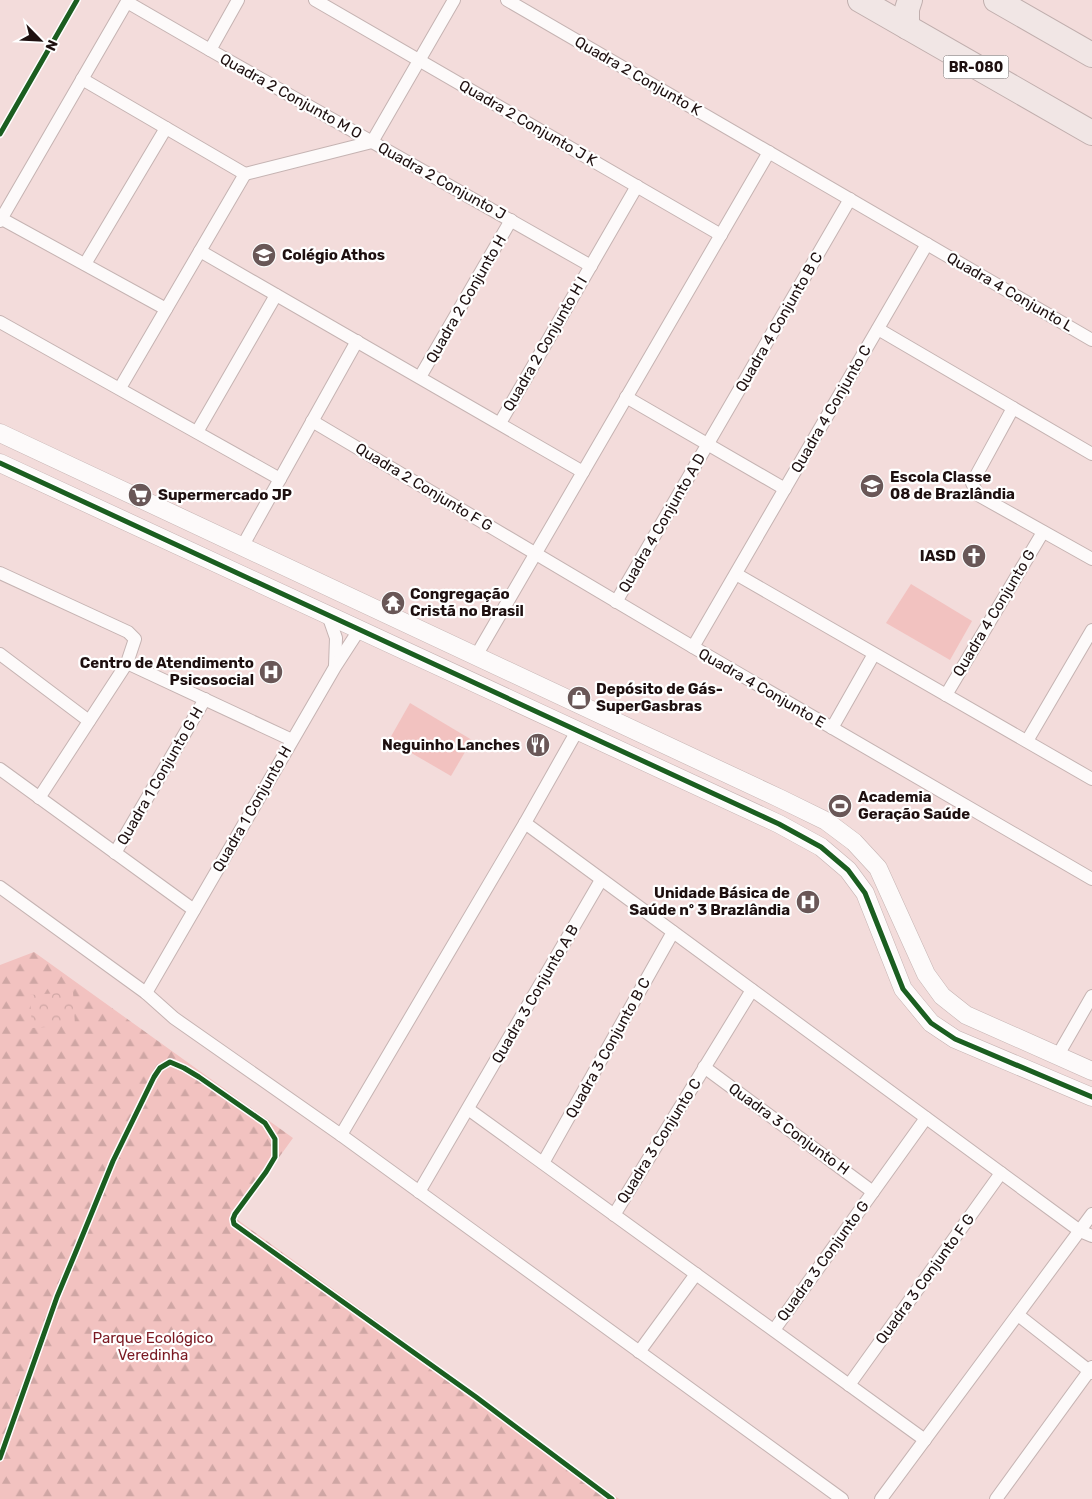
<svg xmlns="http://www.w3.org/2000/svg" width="1092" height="1499" font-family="Rubik,sans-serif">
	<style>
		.grass { fill: #f2c2c0 }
		.forest { fill: url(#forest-firs) }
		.park { fill: url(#park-crowns) }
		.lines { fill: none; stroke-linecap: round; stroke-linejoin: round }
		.street-casing { stroke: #c5b3b2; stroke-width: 14 }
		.secondary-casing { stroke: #c5b3b2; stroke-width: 19 }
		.highway-casing { stroke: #c0aead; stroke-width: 26 }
		.street { stroke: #fdfafa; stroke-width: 12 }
		.secondary { stroke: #fdfafa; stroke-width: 18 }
		.highway { stroke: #f1e6e5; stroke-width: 24 }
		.cycleway-casing { stroke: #fff; stroke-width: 8 }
		.cycleway { stroke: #1b5e20; stroke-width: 5 }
		.labels { text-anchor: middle; stroke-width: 4.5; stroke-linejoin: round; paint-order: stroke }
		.shield { fill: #fff; stroke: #625858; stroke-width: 1 }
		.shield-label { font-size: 14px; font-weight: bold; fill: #1e1010 }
		.street-label { font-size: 15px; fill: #1e1010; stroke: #fff }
		.poi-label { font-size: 15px; font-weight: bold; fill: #1e1010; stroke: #fff; text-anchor: start }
		.park-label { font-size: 15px; fill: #7a1922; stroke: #fff }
	</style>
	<defs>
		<pattern id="forest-firs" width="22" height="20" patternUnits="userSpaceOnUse" patternTransform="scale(1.25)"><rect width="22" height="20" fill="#f2c2c0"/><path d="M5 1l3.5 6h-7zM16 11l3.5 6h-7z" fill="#cfa6a4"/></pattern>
		<pattern id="park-crowns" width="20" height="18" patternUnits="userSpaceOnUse" patternTransform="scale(1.25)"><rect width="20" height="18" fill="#f2c2c0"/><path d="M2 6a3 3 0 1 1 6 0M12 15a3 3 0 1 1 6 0" fill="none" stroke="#cfa6a4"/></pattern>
	</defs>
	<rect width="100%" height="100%" fill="#f3dcdb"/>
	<g class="grass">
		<path d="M911,584L972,621L950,660L886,623Z"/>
		<path d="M410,703L472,740L451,776L389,740Z"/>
	</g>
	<path class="forest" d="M34,952L293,1138L235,1218L468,1387L619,1499H0V965Z"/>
	<path class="park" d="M73,992L75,1025L32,1028L30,995Z"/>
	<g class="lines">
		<g class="street-casing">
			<g id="street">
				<path d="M315,0L721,235"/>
				<path d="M507,0L1092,340"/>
				<path d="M127,2L210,50L591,266"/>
				<path d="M210,50L238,0"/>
				<path d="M82,79L245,174"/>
				<path d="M372,142L454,0"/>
				<path d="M245,174L372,142"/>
				<path d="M2,219L166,309"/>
				<path d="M0,221L128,0"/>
				<path d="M200,251L583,472"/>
				<path d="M85,264L166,128"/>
				<path d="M0,322L280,479"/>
				<path d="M878,329L1092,454"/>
				<path d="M420,377L511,220"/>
				<path d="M120,388L245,174"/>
				<path d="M626,397L785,489"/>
				<path d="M1013,408L972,483L978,495L1092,559"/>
				<path d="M312,421L693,647L1092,879"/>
				<path d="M500,423L637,186"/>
				<path d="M197,432L276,295"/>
				<path d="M242,547L357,341"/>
				<path d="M0,573L128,632L135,639L127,663L39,798"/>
				<path d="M736,574L1092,779"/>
				<path d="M616,602L850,199"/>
				<path d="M328,615L336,638L335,666"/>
				<path d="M693,647L927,244"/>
				<path d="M0,654L89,721"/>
				<path d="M476,656L769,152"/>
				<path d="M127,663L292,740"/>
				<path d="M946,695L1043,532"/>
				<path d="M832,728L874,654"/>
				<path d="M1027,741L1092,630"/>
				<path d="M0,769L194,910"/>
				<path d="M525,823L1080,1231L1092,1236"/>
				<path d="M115,853L205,699"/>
				<path d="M0,887L146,993L174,1018L341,1135L842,1499"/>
				<path d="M146,993L335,667L359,630"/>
				<path d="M1058,1055L1092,996"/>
				<path d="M704,1067L873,1192"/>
				<path d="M468,1109L925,1440"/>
				<path d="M341,1135L525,823L577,731"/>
				<path d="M543,1163L673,932"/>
				<path d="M419,1192L601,880"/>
				<path d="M614,1215L752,990"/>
				<path d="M1018,1315L1092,1373"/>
				<path d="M774,1330L926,1118"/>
				<path d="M639,1352L696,1274"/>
				<path d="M849,1385L1001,1173"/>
				<path d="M881,1499L1092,1214"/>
				<path d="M996,1499L1092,1367"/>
			</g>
		</g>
		<g class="secondary-casing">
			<g id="secondary">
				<path d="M0,433L781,799L826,821L854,842L878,868L926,974L942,996L966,1015L1092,1071"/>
				<path d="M0,463L779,824L821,847L848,870L865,893L903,989L931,1023L955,1039L1092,1097"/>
			</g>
		</g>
		<g class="highway-casing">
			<g id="highway">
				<path d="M860,0L1092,133"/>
				<path d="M996,0L1092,55"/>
				<path d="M907,27V9L910,0"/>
			</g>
		</g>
		<use href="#street" class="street"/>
		<use href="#secondary" class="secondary"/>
		<use href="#highway" class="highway"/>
		<g class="cycleway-casing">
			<g id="cycleway">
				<path d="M0,134L77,0"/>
				<path d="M0,463L779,824L821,847L848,870L865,893L903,989L931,1023L955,1039L1092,1097"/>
				<path d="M0,1458L57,1297L77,1249L113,1161L154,1077L160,1068L170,1062L184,1068L199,1077L265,1123L275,1139V1157L266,1172L235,1214L233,1219L234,1224L476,1397L612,1499"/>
			</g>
		</g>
		<use href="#cycleway" class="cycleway"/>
	</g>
	<defs>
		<g id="school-disc" transform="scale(1.25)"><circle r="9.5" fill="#695757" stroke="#fff"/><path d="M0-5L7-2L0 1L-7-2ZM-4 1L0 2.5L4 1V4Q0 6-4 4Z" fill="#fff"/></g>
		<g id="supermarket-disc" transform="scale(1.25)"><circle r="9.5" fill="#695757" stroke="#fff"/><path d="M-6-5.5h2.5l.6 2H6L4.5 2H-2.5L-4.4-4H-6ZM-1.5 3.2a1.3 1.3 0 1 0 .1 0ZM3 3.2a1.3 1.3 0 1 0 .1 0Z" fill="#fff"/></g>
		<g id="church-disc" transform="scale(1.25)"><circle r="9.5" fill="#695757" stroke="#fff"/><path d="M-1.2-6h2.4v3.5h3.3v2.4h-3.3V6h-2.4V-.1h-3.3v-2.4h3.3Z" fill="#fff"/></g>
		<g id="temple-disc" transform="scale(1.25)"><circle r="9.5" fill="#695757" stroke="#fff"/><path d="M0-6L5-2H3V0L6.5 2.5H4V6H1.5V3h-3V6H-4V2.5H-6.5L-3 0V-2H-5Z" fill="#fff"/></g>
		<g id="hospital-disc" transform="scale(1.25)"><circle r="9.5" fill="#695757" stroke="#fff"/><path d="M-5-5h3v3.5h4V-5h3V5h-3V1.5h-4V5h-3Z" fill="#fff"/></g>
		<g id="shop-disc" transform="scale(1.25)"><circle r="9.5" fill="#695757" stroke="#fff"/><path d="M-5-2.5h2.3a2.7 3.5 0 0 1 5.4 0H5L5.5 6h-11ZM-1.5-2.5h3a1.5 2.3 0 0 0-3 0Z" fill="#fff"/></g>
		<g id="restaurant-disc" transform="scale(1.25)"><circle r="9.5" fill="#695757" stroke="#fff"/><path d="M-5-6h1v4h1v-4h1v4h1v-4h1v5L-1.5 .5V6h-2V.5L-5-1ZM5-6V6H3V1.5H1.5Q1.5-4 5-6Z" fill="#fff"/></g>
		<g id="stadium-disc" transform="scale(1.25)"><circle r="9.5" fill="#695757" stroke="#fff"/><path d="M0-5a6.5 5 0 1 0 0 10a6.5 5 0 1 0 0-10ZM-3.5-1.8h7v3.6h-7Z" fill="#fff"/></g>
	</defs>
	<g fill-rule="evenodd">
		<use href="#school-disc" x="264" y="255"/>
		<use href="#school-disc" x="872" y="486"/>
		<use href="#supermarket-disc" x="140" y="495"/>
		<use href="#church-disc" x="974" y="556"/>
		<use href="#temple-disc" x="393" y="603"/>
		<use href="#hospital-disc" x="271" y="672"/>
		<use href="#shop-disc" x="579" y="698"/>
		<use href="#restaurant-disc" x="538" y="745"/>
		<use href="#stadium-disc" x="840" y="806"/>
		<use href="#hospital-disc" x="808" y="902"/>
	</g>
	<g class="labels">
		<rect class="shield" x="943.5" y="55.5" width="65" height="23" rx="4"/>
		<g class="shield-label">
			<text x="976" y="72">BR-080</text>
		</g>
		<g class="street-label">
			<text transform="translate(638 76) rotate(30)" y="5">Quadra 2 Conjunto K</text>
			<text transform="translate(291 96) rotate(29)" y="5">Quadra 2 Conjunto M O</text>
			<text transform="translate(528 123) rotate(30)" y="5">Quadra 2 Conjunto J K</text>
			<text transform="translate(442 181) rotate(29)" y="5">Quadra 2 Conjunto J</text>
			<text transform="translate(1010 292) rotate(30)" y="5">Quadra 4 Conjunto L</text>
			<text transform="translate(466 299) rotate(-60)" y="5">Quadra 2 Conjunto H</text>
			<text transform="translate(779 322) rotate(-60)" y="5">Quadra 4 Conjunto B C</text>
			<text transform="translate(545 344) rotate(-60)" y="5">Quadra 2 Conjunto H I</text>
			<text transform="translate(831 409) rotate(-60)" y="5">Quadra 4 Conjunto C</text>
			<text transform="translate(424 487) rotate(31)" y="5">Quadra 2 Conjunto F G</text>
			<text transform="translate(662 523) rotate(-60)" y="5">Quadra 4 Conjunto A D</text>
			<text transform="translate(994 613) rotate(-59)" y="5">Quadra 4 Conjunto G</text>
			<text transform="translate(762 688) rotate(30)" y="5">Quadra 4 Conjunto E</text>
			<text transform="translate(160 776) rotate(-60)" y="5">Quadra 1 Conjunto G H</text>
			<text transform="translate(252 809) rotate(-60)" y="5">Quadra 1 Conjunto H</text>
			<text transform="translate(535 994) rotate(-60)" y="5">Quadra 3 Conjunto A B</text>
			<text transform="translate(608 1048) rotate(-61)" y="5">Quadra 3 Conjunto B C</text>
			<text transform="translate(789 1129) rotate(36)" y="5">Quadra 3 Conjunto H</text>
			<text transform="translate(659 1141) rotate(-58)" y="5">Quadra 3 Conjunto C</text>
			<text transform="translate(823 1261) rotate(-54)" y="5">Quadra 3 Conjunto G</text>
			<text transform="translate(925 1279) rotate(-54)" y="5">Quadra 3 Conjunto F G</text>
		</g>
		<g class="poi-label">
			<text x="282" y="260">Colégio Athos</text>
			<text x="890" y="482">Escola Classe<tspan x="890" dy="17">08 de Brazlândia</tspan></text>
			<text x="158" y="500">Supermercado JP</text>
			<text x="956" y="561" text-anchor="end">IASD</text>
			<text x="410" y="599">Congregação<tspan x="410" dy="17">Cristã no Brasil</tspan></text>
			<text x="254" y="668" text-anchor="end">Centro de Atendimento<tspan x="254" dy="17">Psicosocial</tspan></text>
			<text x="596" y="694">Depósito de Gás-<tspan x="596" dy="17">SuperGasbras</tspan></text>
			<text x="520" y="750" text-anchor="end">Neguinho Lanches</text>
			<text x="858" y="802">Academia<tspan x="858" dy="17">Geração Saúde</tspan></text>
			<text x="790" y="898" text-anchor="end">Unidade Básica de<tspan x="790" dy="17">Saúde nº 3 Brazlândia</tspan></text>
		</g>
		<g class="park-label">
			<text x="153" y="1343">Parque Ecológico<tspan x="153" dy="17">Veredinha</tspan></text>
		</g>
	</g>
	<g transform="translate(40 40) rotate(114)" stroke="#ffffff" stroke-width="4" paint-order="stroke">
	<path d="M0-4L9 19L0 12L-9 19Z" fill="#1e1010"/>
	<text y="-8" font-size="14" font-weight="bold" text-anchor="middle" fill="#1e1010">N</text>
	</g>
</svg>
